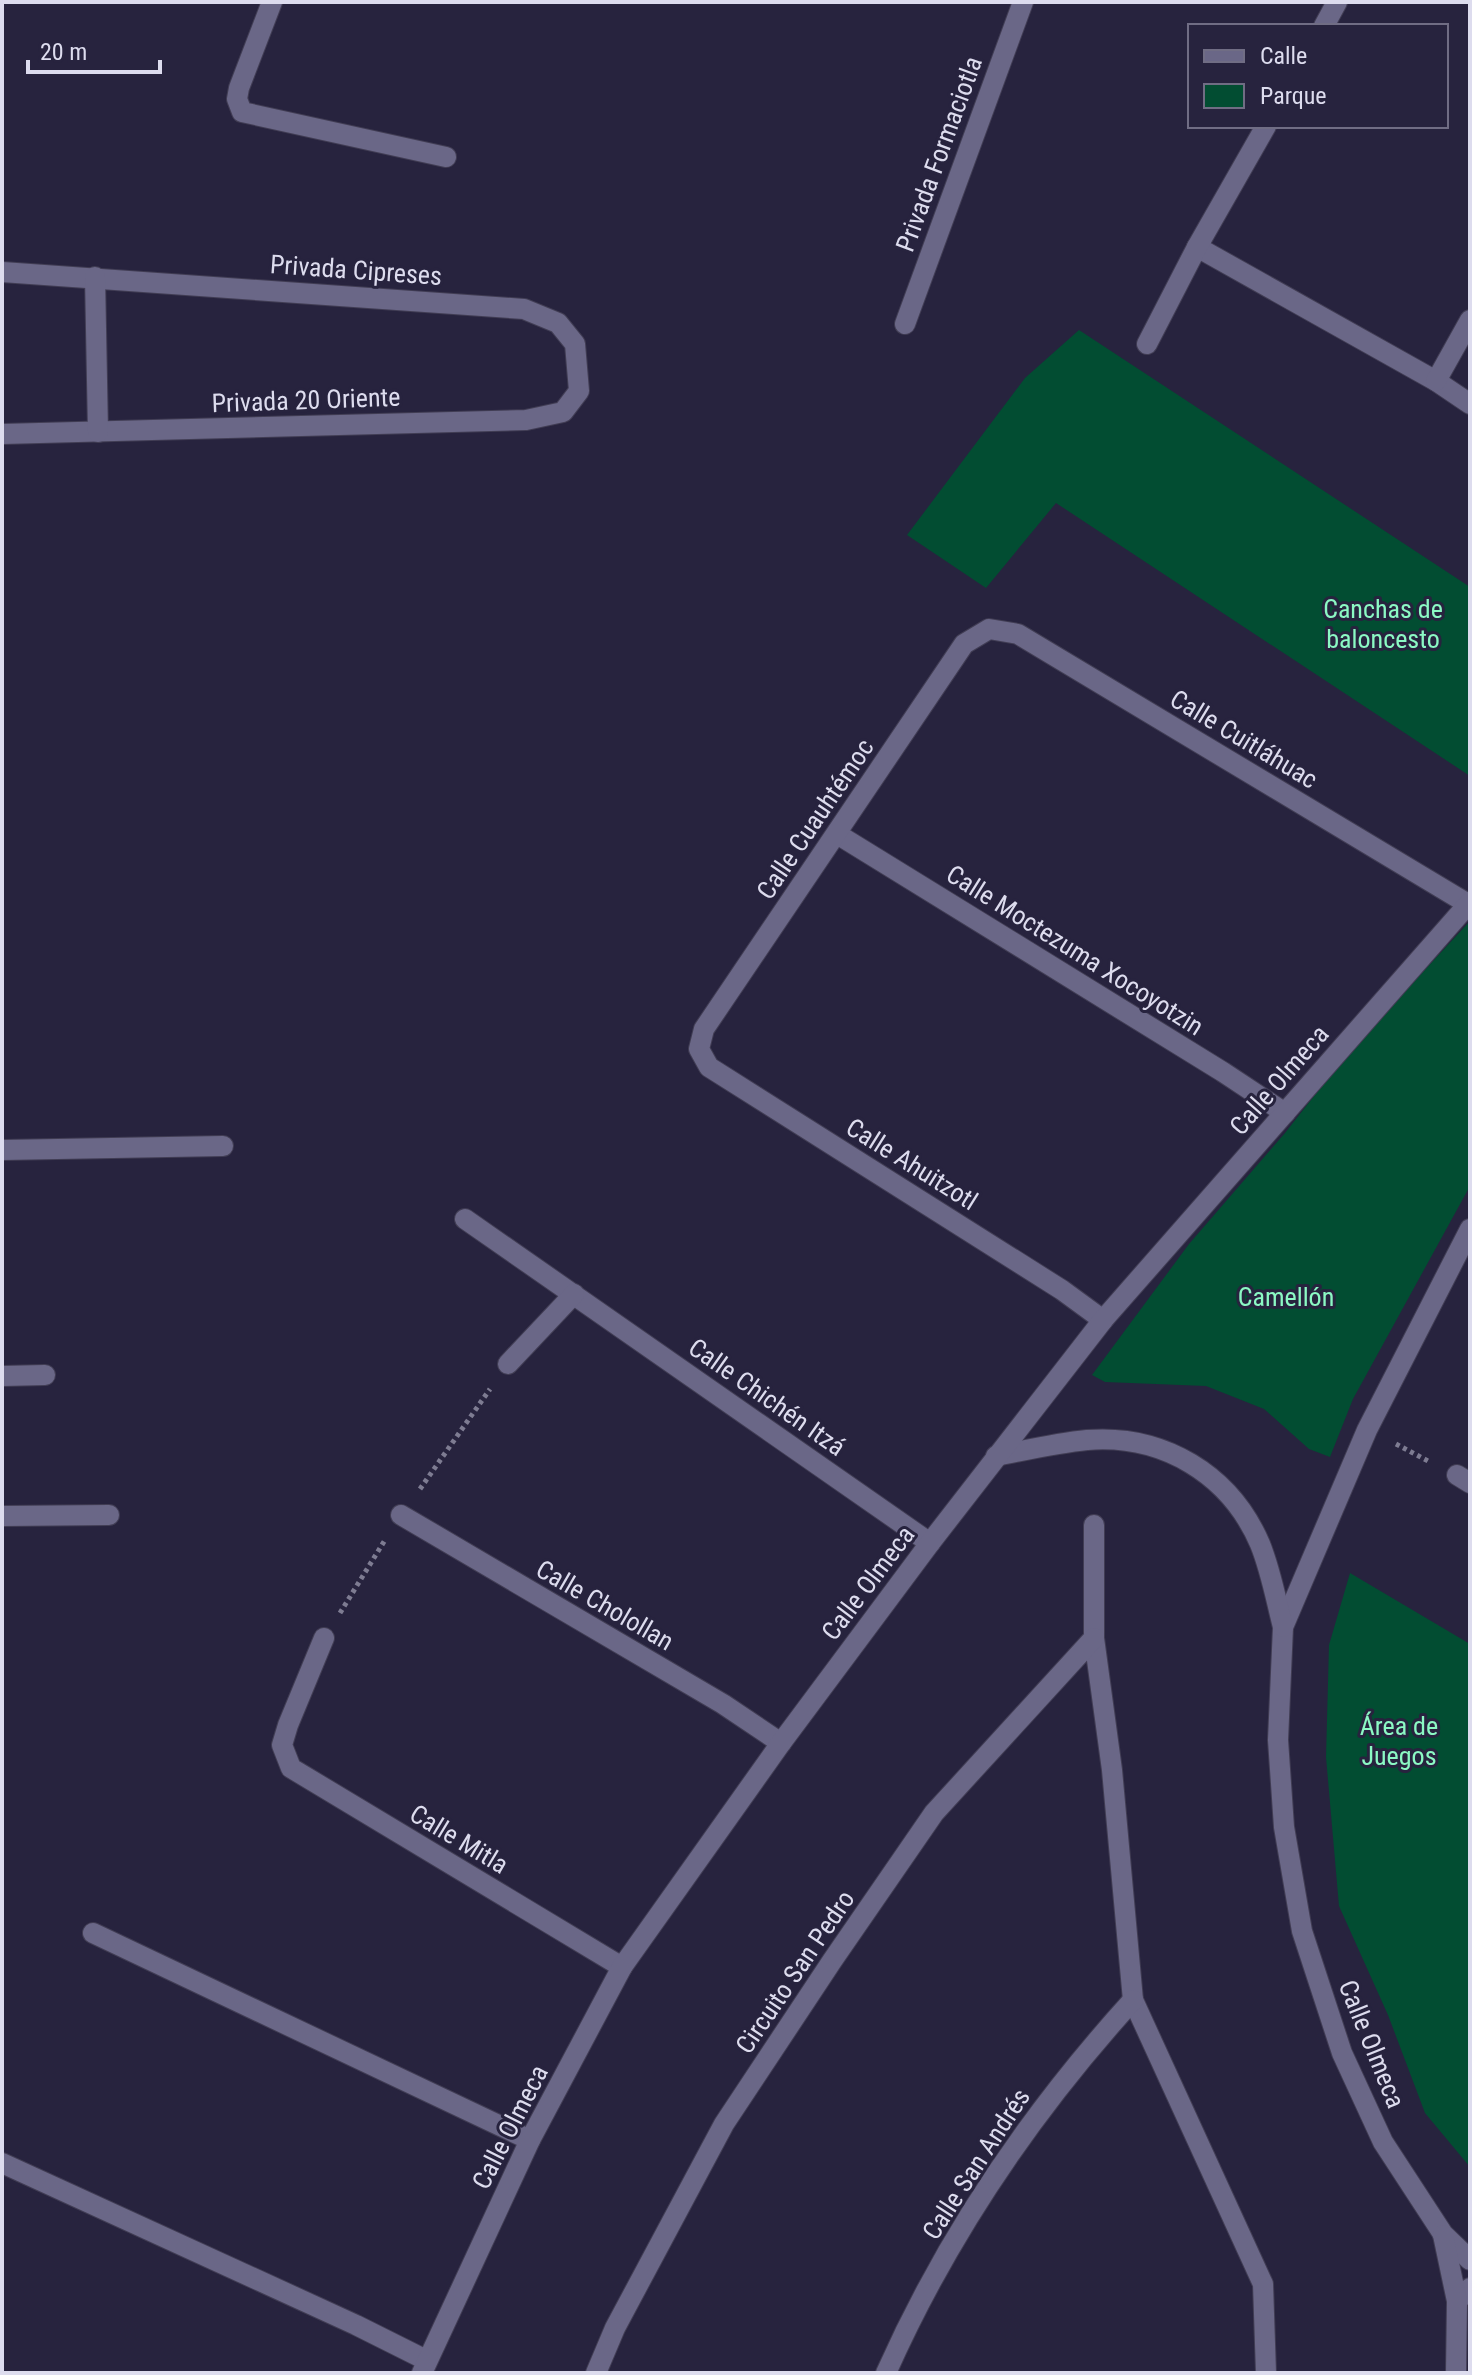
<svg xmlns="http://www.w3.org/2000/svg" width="1472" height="2375" font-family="'Roboto Condensed',sans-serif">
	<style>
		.green { fill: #024d32 }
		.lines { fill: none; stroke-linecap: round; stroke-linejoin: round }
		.minor-casing { stroke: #413d54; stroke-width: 22 }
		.tertiary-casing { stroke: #413d54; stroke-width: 22 }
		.path { stroke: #7e7c92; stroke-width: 5; stroke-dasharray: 4 4; stroke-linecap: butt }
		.minor { stroke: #6a6787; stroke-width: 20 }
		.tertiary { stroke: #6a6787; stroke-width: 20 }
		.labels { text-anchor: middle; stroke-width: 6; stroke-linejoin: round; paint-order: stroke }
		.street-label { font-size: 26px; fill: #dddcee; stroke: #27233e }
		.park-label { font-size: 26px; fill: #8bf9c4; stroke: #27233e }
	</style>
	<rect width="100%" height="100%" fill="#27233e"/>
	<g class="green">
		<path d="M1079,330L1470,587V776L1056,503L986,588L907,535L1025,378Z"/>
		<path d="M1470,921V1186L1353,1399L1330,1457L1309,1449L1264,1409L1206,1386L1105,1382L1092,1375L1189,1244L1285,1133L1347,1054Z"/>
		<path d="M1350,1573L1470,1644V2167L1425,2113L1388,2015L1339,1906L1326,1757L1329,1645Z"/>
	</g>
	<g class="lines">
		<g class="minor-casing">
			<g id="minor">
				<path d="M272,2L239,88L237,99L242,112L446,157"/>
				<path d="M1324,26L1337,2"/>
				<path d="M1197,247L1436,381L1470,404"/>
				<path d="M2,272L524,309L558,323L575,344L579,391L563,412L526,420L2,434"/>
				<path d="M95,277L98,432"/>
				<path d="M905,324L1023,2"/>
				<path d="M1147,344L1197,247L1266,126"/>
				<path d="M1436,381L1470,320"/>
				<path d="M837,834L1223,1072L1285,1113"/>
				<path d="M2,1150L223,1146"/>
				<path d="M465,1219L930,1543"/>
				<path d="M1103,1320L1062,1290L709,1067L699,1049L704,1029L964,644L989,629L1018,634L1468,904"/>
				<path d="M508,1364L574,1294"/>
				<path d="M2,1376L45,1375"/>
				<path d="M1457,1475L1470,1483"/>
				<path d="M401,1515L723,1704L781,1743"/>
				<path d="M2,1516L109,1515"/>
				<path d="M1094,1525V1638L1112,1770L1133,2000L1263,2284L1266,2373"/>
				<path d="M324,1638L288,1725L282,1745L291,1768L622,1967"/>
				<path d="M93,1933L530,2140"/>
				<path d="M2,2163L356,2325L426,2360"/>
				<path d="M1457,2301L1470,2288"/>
				<path d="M596,2373L615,2328L724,2124L832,1961L934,1813L1094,1638"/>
				<path d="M886,2373C947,2236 1033,2110 1133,2000"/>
			</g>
		</g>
		<g class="tertiary-casing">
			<g id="tertiary">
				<path d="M1470,1229L1367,1430L1283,1627L1278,1740L1284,1827L1302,1931L1342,2053L1383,2142L1443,2234L1470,2260"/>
				<path d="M996,1456C1027,1450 1057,1443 1087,1440C1163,1434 1230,1474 1260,1544C1271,1571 1276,1600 1283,1627"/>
				<path d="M1443,2235L1457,2301L1456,2373"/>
				<path d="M422,2373L530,2140L622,1967L781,1743L930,1543L1103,1320L1470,902"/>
			</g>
		</g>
		<g class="path">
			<path d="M1396,1444L1430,1462"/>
			<path d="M420,1489L490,1389"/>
			<path d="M340,1613L385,1540"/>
		</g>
		<use href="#minor" class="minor"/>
		<use href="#tertiary" class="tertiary"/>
	</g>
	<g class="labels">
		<g class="street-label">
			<text transform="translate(939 154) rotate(-70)" y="9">Privada Formaciotla</text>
			<text transform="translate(356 270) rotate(4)" y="9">Privada Cipreses</text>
			<text transform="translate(306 400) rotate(-2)" y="9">Privada 20 Oriente</text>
			<text transform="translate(1244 739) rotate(31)" y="9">Calle Cuitláhuac</text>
			<text transform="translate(815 819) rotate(-56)" y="9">Calle Cuauhtémoc</text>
			<text transform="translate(1075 950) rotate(32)" y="9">Calle Moctezuma Xocoyotzin</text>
			<text transform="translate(1279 1080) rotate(-49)" y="9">Calle Olmeca</text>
			<text transform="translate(912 1164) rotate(32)" y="9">Calle Ahuitzotl</text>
			<text transform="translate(767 1397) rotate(35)" y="9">Calle Chichén Itzá</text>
			<text transform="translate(868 1583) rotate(-53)" y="9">Calle Olmeca</text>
			<text transform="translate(605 1605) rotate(30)" y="9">Calle Cholollan</text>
			<text transform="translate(459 1839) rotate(31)" y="9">Calle Mitla</text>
			<text transform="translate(795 1972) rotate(-56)" y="9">Circuito San Pedro</text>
			<text transform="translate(1372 2044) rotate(68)" y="9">Calle Olmeca</text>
			<text transform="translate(510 2127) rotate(-63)" y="9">Calle Olmeca</text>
			<text transform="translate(976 2164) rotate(-57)" y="9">Calle San Andrés</text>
		</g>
		<g class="park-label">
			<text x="1383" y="618">Canchas de<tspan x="1383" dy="30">baloncesto</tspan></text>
			<text x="1286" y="1306">Camellón</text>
			<text x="1399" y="1735">Área de<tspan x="1399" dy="30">Juegos</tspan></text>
		</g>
	</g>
	<rect width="1472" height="2375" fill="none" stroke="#dddcee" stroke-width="8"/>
	<rect x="1188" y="24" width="260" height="104" fill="#27233e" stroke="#706d84" stroke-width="2"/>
	<rect x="1204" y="50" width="40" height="12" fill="#6a6787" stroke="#706d84" stroke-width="2"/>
	<text x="1260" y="64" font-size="24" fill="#dddcee">Calle</text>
	<rect x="1204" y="84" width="40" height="24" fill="#024d32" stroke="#706d84" stroke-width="2"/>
	<text x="1260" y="104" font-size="24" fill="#dddcee">Parque</text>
	<path d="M28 60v12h132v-12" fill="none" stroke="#dddcee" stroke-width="4"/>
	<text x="40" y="60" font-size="24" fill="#dddcee" stroke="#27233e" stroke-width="6" paint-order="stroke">20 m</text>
</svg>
